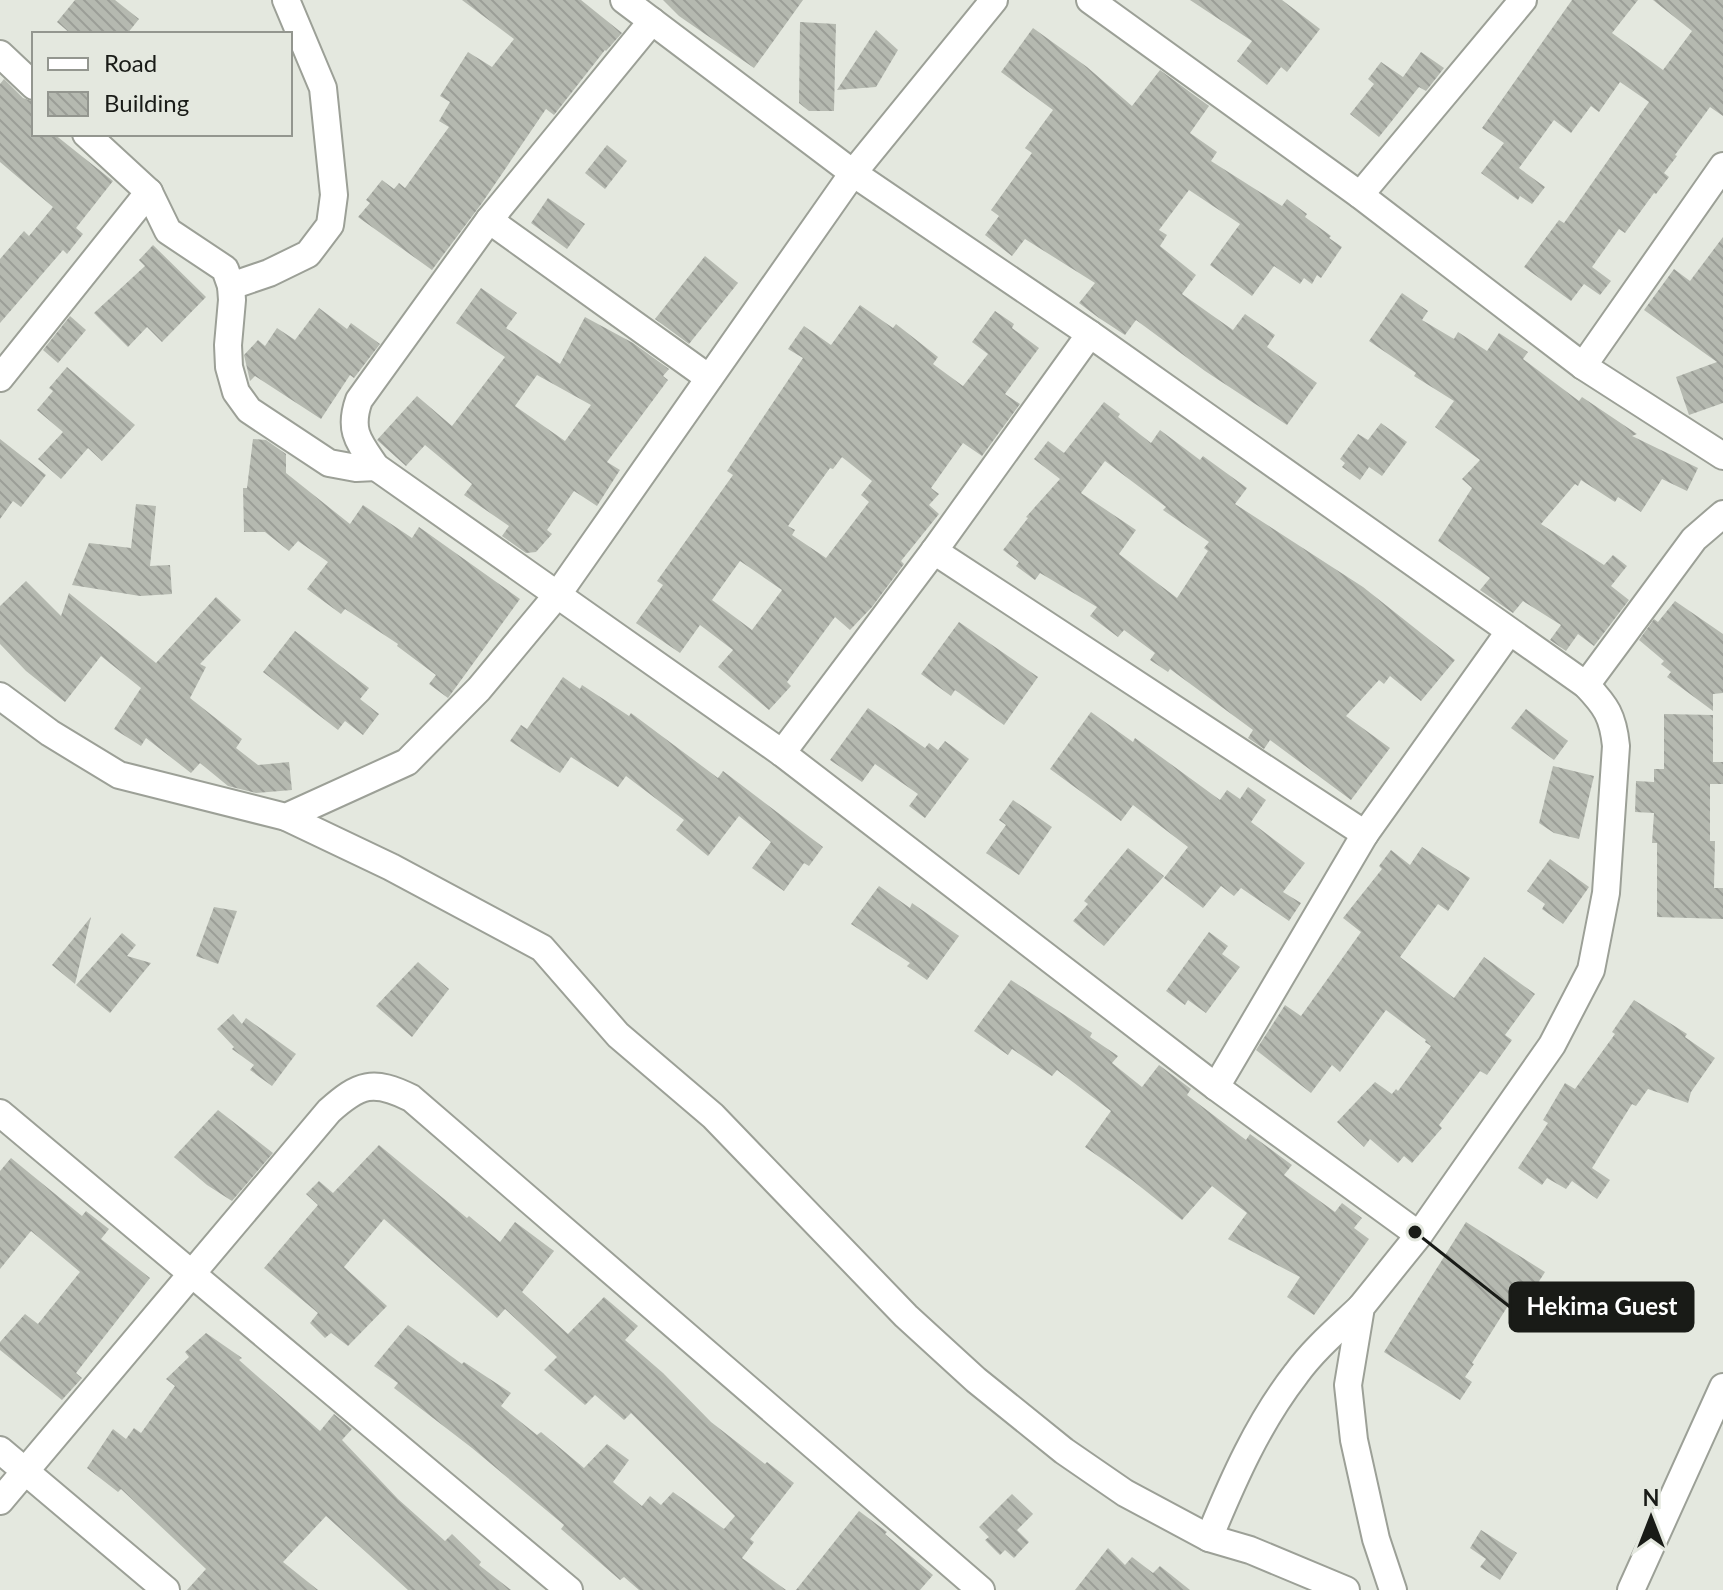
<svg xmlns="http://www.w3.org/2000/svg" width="1723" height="1590" font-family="Lato,sans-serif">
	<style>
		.building { fill: url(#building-back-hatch); fill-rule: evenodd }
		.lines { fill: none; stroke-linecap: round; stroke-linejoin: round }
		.minor-casing { stroke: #9ca097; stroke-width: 30 }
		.minor { stroke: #fff; stroke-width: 26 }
		.leader { fill: none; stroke: #191b17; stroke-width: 3 }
		.callout-dot { fill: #191b17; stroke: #e4e8df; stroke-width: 3 }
		.callout { fill: #191b17; stroke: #191b17; stroke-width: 3 }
		.callout-label { font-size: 24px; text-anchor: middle; font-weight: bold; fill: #fff }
	</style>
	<defs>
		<pattern id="building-back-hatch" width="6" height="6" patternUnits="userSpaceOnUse" patternTransform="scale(2)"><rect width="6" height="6" fill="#b5b9b0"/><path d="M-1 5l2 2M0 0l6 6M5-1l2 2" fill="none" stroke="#9b9e97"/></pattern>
	</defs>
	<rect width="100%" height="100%" fill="#e4e8df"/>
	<g class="building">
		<path d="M75,0H115L139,19L127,34H71L57,22Z"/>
		<path d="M462,0H581L622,33L606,51L605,50L554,115L546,109L482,203L432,270L358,217L370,203L366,200L382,180L394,189L399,183L405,188L449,127L439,121L450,102L440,96L468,52L492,67L514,39Z"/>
		<path d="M663,0H803L754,68L679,16Z"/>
		<path d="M1190,0H1282L1320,29L1287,72L1281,67L1267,85L1237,61L1252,41Z"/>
		<path d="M1572,0H1638L1612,33L1663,70L1692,31L1653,0H1723V116L1710,107L1675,155L1677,156L1664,173L1669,177L1656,194L1654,193L1625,233L1619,229L1592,267L1611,281L1600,295L1584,284L1571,301L1524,267L1559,220L1564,223L1649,102L1620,82L1599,112L1591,106L1571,133L1554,120L1519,168L1545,187L1532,204L1520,196L1518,200L1481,173L1504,143L1482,128Z"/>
		<path d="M800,22L836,24L834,111H809L799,103Z"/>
		<path d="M1033,28L1087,67L1132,106L1160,70L1209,106L1190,133L1217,152L1211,161L1282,206L1287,199L1307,214L1305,217L1331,236L1329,238L1342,247L1321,278L1317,275L1312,284L1304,278L1300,284L1274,266L1252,296L1210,265L1240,224L1189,190L1159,230L1167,235L1160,246L1196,275L1182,294L1233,330L1245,314L1275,335L1267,347L1317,383L1287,425L1205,371L1136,320L1125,335L1099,318L1079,303L1095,283L1025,239L1012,256L985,235L999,216L991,210L1032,153L1025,148L1053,110L1001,72Z"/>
		<path d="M876,30L898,50L876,87L837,90Z"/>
		<path d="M1421,52L1444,68L1426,91L1419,87L1379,137L1350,114L1374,84L1368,79L1381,62L1403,77Z"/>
		<path d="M4,79L23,98L34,102V134H54L113,181L76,228L83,234L67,254L63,250L0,323V259L24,231L29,236L53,207L0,162V84Z"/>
		<path d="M607,145L627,161L605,189L585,173Z"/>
		<path d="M548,198L585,224L567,249L531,223Z"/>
		<path d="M1723,237V403L1689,415L1676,377L1717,362L1644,310L1674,269L1690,281Z"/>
		<path d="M153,245L206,297L162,342L147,327L128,347L94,313L145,266L139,260Z"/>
		<path d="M705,256L738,283L689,344L655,319Z"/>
		<path d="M481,288L517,313L506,328L560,364L585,317L633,343L669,369L663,376L668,380L607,462L620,470L597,506L574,491L547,530L552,534L536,552L526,553L502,536L509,526L464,495L472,484L425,445L406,466L377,440L417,396L452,426L505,357L456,323ZM537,375L591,405L565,441L515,406Z"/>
		<path d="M1402,293L1428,311L1422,320L1454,339L1458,332L1487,351L1499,333L1528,352L1523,359L1579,401L1582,397L1637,434L1632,436L1698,468L1687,491L1662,479L1641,512L1618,497L1615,502L1581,480L1578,486L1575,484L1541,524L1604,565L1613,555L1627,566L1611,586L1629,600L1594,646L1578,634L1566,651L1550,640L1561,625L1523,601L1513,613L1500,604L1480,590L1490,578L1438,541L1472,488L1462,479L1480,460L1435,427L1454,401L1414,376L1416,373L1369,341Z"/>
		<path d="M860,305L893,328L896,324L938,357L933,364L963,386L988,354L972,342L995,311L1014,324L1012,328L1039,348L1005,394L1020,404L982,456L963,443L931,488L939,494L929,505L939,514L901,561L904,564L872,607L850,630L835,617L787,682L791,686L769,710L718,667L733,650L700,625L680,653L636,623L663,585L657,581L733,475L727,471L803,358L788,349L804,326L831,345ZM842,457L872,481L861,495L869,502L826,558L792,535L795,530L788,526L830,468L833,469ZM740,561L782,590L752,630L712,600Z"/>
		<path d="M319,308L347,329L351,323L380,344L354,378L350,375L321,419L255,376L250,381L244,355L258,340L265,346L277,328L295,340Z"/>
		<path d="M70,316L86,330L58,363L43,350Z"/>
		<path d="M67,367L135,425L102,461L88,448L61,479L38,459L63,432L37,410L53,391L49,388Z"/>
		<path d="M1104,402L1120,414L1118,417L1151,443L1160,430L1200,460L1203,456L1247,488L1235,504L1363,587L1455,660L1421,701L1390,676L1384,684L1379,680L1346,716L1390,748L1351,800L1270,740L1264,749L1248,738L1253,730L1170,669L1168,672L1150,660L1155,653L1124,630L1118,637L1090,616L1097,607L1040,573L1035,580L1016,566L1019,562L1003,550L1028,518L1026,517L1060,479L1034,459L1048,441L1064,453ZM1105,461L1166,507L1163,510L1209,542L1204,548L1208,551L1177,598L1119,554L1136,530L1081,493Z"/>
		<path d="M1381,423L1407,442L1382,476L1369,467L1360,480L1342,467L1345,463L1340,459L1358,434L1368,440Z"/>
		<path d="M0,439L46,475L21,507L13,501L0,519Z"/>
		<path d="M253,439L266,440L286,454V473L350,524L363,505L412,538L419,527L520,599L448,698L429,684L436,675L397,646L398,644L345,609L341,614L307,589L328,562L298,541L289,551L265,532H244L243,488H247Z"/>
		<path d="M136,504L156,506L150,566L170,565L172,594L140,596L72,585L89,543L131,548Z"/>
		<path d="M26,581L61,616L69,593L156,663L216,597L241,620L200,664L206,667L190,698L242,739L236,748L258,765L289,762L292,790L256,793L228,786L200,763L191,773L146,738L141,746L114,729L141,688L101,656L65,702L26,671L0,644V606Z"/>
		<path d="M1675,601L1723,634V693L1713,694V711L1667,677L1671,672L1661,664L1664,661L1639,640L1654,619L1658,622Z"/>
		<path d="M959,622L1038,677L1004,725L955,690L951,696L921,674Z"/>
		<path d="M295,631L369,688L360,699L379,714L363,735L345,721L338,730L263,672Z"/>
		<path d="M563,677L580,689L582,685L629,716L631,713L718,778L723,771L823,847L809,866L804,863L784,891L752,868L771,842L739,816L708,856L676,830L684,820L626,776L618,787L571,757L560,773L534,757L510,741L521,725L527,729Z"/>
		<path d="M868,708L925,748L929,743L938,750L945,741L969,759L925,818L909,806L918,794L875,764L862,782L830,760Z"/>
		<path d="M1526,709L1568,741L1554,760L1511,728Z"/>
		<path d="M1091,712L1133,742L1135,738L1220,800L1227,790L1240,799L1248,787L1266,800L1251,822L1305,863L1283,892L1301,903L1289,921L1241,888L1234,896L1221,886L1203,908L1164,878L1188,847L1133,805L1121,821L1050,769Z"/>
		<path d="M1664,714L1713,715V762H1723V784H1710V841H1715L1714,888H1723V919L1657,917V843H1652L1654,813L1635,812L1636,781L1654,782V769H1664Z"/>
		<path d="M1553,766L1594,776L1579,839L1554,833L1539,823Z"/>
		<path d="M1013,800L1052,827L1019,875L986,853L1006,825L999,820Z"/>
		<path d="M1422,847L1470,878L1448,911L1438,904L1400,957L1454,998L1484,957L1535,994L1505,1035L1512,1040L1487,1075L1480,1071L1439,1125L1442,1128L1412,1163L1404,1156L1398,1163L1370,1139L1364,1147L1337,1122L1375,1082L1392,1094L1396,1089L1398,1091L1431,1046L1425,1042L1426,1040L1386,1010L1340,1072L1332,1065L1311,1093L1256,1050L1285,1005L1301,1016L1361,932L1343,918L1382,869L1379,866L1391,850L1410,865Z"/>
		<path d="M1128,848L1164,876L1104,946L1073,921L1088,904L1084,901Z"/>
		<path d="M1550,859L1589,887L1563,924L1542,909L1545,904L1527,891Z"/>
		<path d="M879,886L910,908L912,903L959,936L927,980L907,966L910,963L851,924Z"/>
		<path d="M214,907L237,911L218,964L196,956Z"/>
		<path d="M91,917L75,984L52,965Z"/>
		<path d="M1209,932L1228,946L1222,954L1240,967L1206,1013L1188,1000L1185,1005L1166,991Z"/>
		<path d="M122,933L136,945L127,956L151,963L110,1013L76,985Z"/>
		<path d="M418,962L449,989L412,1037L376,1006Z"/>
		<path d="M1011,980L1092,1033L1090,1037L1118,1056L1112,1063L1142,1087L1159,1065L1191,1089L1187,1095L1246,1140L1250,1134L1292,1165L1284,1175L1335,1212L1342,1203L1362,1218L1354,1228L1369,1239L1314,1315L1287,1297L1300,1277L1228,1239L1247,1213L1212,1186L1182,1220L1132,1180L1085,1147L1111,1111L1057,1070L1052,1076L1012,1049L1008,1055L974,1031Z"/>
		<path d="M1634,1000L1687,1034L1685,1037L1715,1058L1691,1092L1688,1103L1648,1089L1636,1106L1632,1104L1592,1168L1610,1180L1597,1199L1572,1181L1566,1189L1547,1178L1542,1185L1518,1168L1548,1123L1543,1120L1565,1083L1575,1089L1615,1034L1612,1032Z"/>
		<path d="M233,1014L242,1024L246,1018L296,1054L272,1086L250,1070L254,1065L232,1049L234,1047L217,1029Z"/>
		<path d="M218,1110L273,1153L232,1201L207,1185L174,1157Z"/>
		<path d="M379,1145L467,1218L469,1216L500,1242L515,1222L554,1251L522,1292L568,1334L604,1297L638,1326L625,1340L663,1373L711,1422L765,1464L767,1462L794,1483L750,1539L754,1542L742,1558L786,1590H639L624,1577L620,1580L561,1529L564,1525L472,1448L394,1388L398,1383L374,1366L408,1325L462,1364L464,1362L511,1393L501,1406L537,1435L541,1432L584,1468L607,1444L629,1460L613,1482L642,1506L650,1496L661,1505L673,1492L724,1529L735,1516L631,1413L624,1420L595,1395L585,1405L544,1370L557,1357L505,1309L497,1318L384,1219L344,1267L387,1306L348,1346L331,1333L325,1338L310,1323L318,1313L264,1268L318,1205L306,1194L319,1181L333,1193Z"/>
		<path d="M11,1158L82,1216L86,1211L109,1229L101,1239L150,1278L76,1373L82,1378L62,1400L0,1350V1342L25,1314L38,1324L80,1272L31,1231L0,1269V1171Z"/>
		<path d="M1466,1222L1545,1272L1522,1308L1511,1301L1472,1363L1474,1364L1465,1377L1472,1382L1460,1400L1384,1352Z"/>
		<path d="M206,1333L242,1358L239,1360L320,1431L334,1414L352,1429L342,1440L398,1499L445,1541L452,1534L481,1562L479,1565L511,1590H408L326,1516L283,1562L318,1590H187L206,1569L121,1489L118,1492L87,1468L113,1429L126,1439L134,1428L141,1433L175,1386L166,1379L189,1357L185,1352Z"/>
		<path d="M1012,1494L1033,1514L1017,1530L1029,1542L1014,1558L1005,1550L1000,1555L985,1540L989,1537L979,1527Z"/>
		<path d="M859,1511L887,1532L885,1534L933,1575L920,1590H796Z"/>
		<path d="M1481,1530L1517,1553L1500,1580L1480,1567L1486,1559L1470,1548Z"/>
		<path d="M1108,1548L1125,1565L1132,1557L1153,1573L1160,1566L1190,1590H1075Z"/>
	</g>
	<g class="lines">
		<g class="minor-casing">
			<g id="minor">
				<path d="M624,0L853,173L1090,334L1586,685C1606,706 1613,716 1616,746L1606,893L1591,970L1552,1045L1419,1235L1361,1307L1348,1385L1354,1440L1376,1539L1393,1590"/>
				<path d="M1090,0L1360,195L1583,366L1723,456"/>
				<path d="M652,21L489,220L359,400C348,431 359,442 376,467L782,753L1216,1087L1419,1235"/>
				<path d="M0,54L34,86"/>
				<path d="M86,134L149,192L168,231L225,269L231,286L232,300L228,345L229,367L236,392L249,410L329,463L356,468L376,467"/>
				<path d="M1360,195L1523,0"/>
				<path d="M489,220L709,378"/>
				<path d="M231,286L269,273L308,254L330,225L334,195L323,88L286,0"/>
				<path d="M1583,366L1723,166"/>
				<path d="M0,378L149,192"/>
				<path d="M934,551L1365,834"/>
				<path d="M1586,685L1694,539L1723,514"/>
				<path d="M0,696L50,733L119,775L286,817L407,762L479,689L558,594L853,173L994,0"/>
				<path d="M782,753L934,551L1090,334"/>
				<path d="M286,817L391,867L542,948L618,1035L713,1116L906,1316L976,1380L1064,1451L1125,1493L1209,1538L1250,1550L1346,1590"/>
				<path d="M1216,1087L1365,834L1509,632"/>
				<path d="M0,1113L569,1590"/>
				<path d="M0,1450L166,1590"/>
				<path d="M0,1501L329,1111C359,1084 373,1079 411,1098L981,1590"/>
				<path d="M1209,1538C1233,1480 1258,1423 1296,1374C1314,1349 1339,1328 1361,1307"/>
				<path d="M1631,1590L1723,1387"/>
			</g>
		</g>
		<use href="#minor" class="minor"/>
	</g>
	<path class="leader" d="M1415 1232L1510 1307"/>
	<circle class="callout-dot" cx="1415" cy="1232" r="8"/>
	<rect class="callout" x="1510" y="1283" width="183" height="48" rx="8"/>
	<g class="callout-label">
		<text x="1602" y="1315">Hekima Guest</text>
	</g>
	<rect x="32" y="32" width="260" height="104" fill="#e4e8df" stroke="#93968f" stroke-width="2"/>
	<rect x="48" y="58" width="40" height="12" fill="#ffffff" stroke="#93968f" stroke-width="2"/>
	<text x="104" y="72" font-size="24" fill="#191b17">Road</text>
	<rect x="48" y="92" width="40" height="24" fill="url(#building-back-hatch)" stroke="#93968f" stroke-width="2"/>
	<text x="104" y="112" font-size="24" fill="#191b17">Building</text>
	<g transform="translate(1651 1518)" stroke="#e4e8df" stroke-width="6" paint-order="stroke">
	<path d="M0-6L14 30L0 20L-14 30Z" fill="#191b17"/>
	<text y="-12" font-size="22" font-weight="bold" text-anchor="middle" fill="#191b17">N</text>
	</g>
</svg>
